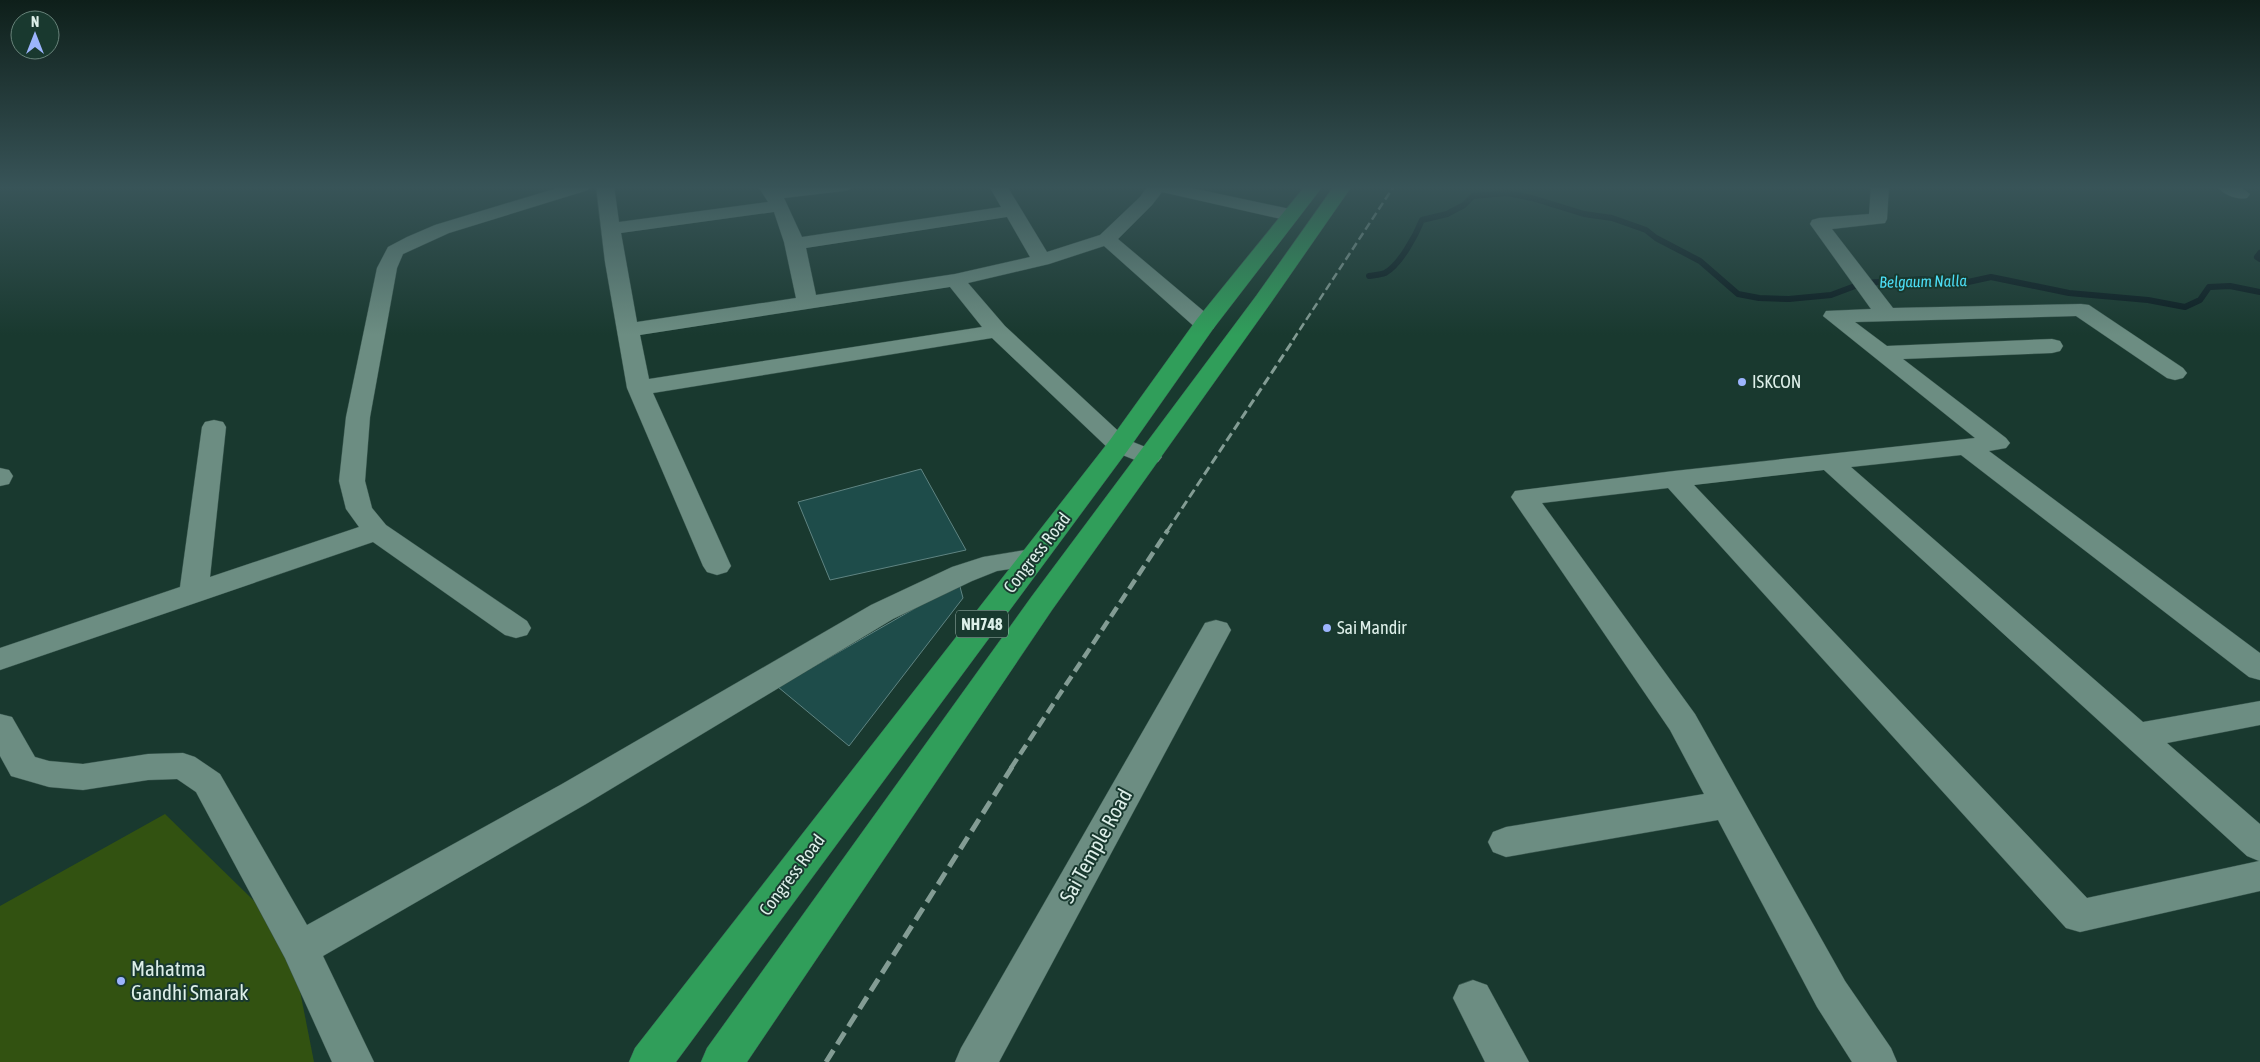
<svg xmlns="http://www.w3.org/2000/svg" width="2260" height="1062" font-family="'Asap Condensed',sans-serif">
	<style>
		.green { fill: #325211 }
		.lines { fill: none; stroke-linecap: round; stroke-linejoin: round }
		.stream { stroke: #0b1d21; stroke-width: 6 }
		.building { fill: #1e4c4a; stroke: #5f8482 }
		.minor-casing { stroke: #39564e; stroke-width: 1 }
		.highway-casing { stroke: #39564e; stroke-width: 1 }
		.minor { fill: #6c8d82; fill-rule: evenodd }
		.highway { fill: #309e5a; fill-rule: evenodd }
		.rail-far3 { stroke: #839c94; stroke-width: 2.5; stroke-dasharray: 8 4; stroke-linecap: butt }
		.rail-far2 { stroke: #839c94; stroke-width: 3; stroke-dasharray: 9 4.5; stroke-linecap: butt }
		.rail-far1 { stroke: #839c94; stroke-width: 4.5; stroke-dasharray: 11 5.5; stroke-linecap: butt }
		.rail { stroke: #839c94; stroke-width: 5; stroke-dasharray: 14 7; stroke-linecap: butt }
		.poi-dot { fill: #9cb4fd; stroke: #19392f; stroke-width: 2 }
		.labels { text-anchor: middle; stroke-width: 4; stroke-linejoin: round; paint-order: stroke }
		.far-water-label { font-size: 16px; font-style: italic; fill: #4cddf5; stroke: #19392f }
		.shield { fill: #19392f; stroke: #a2b8b1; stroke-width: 1 }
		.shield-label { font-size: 16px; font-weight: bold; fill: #ddefe9 }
		.poi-label { font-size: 18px; fill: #ddefe9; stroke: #19392f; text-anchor: start }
		.street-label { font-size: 18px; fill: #ddefe9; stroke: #19392f }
		.near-street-label { font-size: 21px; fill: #ddefe9; stroke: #19392f }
		.near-poi-label { font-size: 21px; fill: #ddefe9; stroke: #19392f; text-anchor: start }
	</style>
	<rect width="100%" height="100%" fill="#19392f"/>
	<path class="green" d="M165,814L289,935L314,1062H0V906Z"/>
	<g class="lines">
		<g class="stream">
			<path d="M2260,253L2257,257L2260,259"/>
			<path d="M1369,276C1374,275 1380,275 1385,273C1400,265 1416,235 1422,220L1447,214L1464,205L1473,196L1507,193L1532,198L1584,214L1612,218L1646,230L1656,238L1700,261L1738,294L1759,298L1789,299L1831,295L1863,283L1923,279L1959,284L1991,277L2069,293L2148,300L2185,307L2200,300L2209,287L2230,286L2260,292"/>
		</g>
	</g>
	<g class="building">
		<path d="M921,469L966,550L830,580L798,502Z"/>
		<path d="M959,583L963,598L849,746L778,687Z"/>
	</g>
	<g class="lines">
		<g class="minor-casing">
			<g id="minor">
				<path d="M564,186H591L588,190L449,233L403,254L397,268L370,417L365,481L372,508L386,525L527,621L531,628L527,635L516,638L505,635L373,542L0,670V648L180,587L202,427L205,422L214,420L223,422L226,427L210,577L359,527L346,509L339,481L346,417L377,268L388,247L407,237L435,225Z"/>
				<path d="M596,186H614L619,222L768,202L758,186H776L777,188L798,186H852L849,190L843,191L784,198L802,237L1001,207L989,186H1007L1047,252L1100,235L1140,197L1148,186H1182L1290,209L1297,211L1299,215L1297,219L1290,221L1162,192L1152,205L1118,239L1213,319L1216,324L1213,329L1205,331L1197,329L1104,246L1049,264L968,283L1005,326L1128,440L1158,452L1162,457L1158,462L1149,465L1140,462L1110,450L992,338L653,393L731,566L727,572L717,575L707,572L703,566L627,388L605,262ZM774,212L784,242L796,298L637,322L621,233ZM1007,217L1030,257L955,274L816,295L806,248ZM950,287L982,327L649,379L640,335Z"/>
				<path d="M1871,186H1889L1887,219L1885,223L1832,229L1893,308L2081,304L2089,305L2183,368L2187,373L2183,378L2175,380L2167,378L2076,316L1855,322L1887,346L2052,339L2060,341L2063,346L2060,351L2052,353L1903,359L2006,438L2010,443L2006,448L1989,451L2260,653V680L2249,677L1961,455L1851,467L2143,722L2260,701V725L2167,743L2260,824V891L2080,932L2066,928L1668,488L1542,503L1695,714L1845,981L1891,1048L1897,1062H1852L1817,1007L1718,820L1506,857L1493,852L1488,842L1493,832L1506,827L1704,794L1670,730L1511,497L1515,491L1674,471L1975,438L1823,316L1826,311L1871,309L1810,224L1812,220L1819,218L1869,214ZM1824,470L2247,856L2259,861L2087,898L1694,485Z"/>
				<path d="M2217,186H2239L2250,194L2247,198C2237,200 2223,195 2217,186Z"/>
				<path d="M0,468L9,470L13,476L9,484L0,486Z"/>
				<path d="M1032,549L1042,552L1046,558L1042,564L997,571L972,581L893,619L586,804L323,956L374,1062H332L285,958L196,792L177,779L148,780L83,790L49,787L11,776L0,756V714L12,717L35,757L49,761L83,764L148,754L183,753L195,757L220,774L307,925L562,784L871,605L952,567L983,557Z"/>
				<path d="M1216,620L1227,623L1231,630L999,1062H955L961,1048L1201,630L1205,623Z"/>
				<path d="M1473,980L1487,985L1529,1062H1485L1453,998L1459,985Z"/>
			</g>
		</g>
		<g class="highway-casing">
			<g id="highway">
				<path d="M1305,186H1323L1213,329L1128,450L676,1062H629L635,1048L1110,440L1197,319Z"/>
				<path d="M1334,186H1352L1270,304L1052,610L747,1062H701L707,1048L1032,596L1256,296Z"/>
			</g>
		</g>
		<use href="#minor" class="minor"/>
		<use href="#highway" class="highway"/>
		<path class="rail-far3" d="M1293,340L1394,186"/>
		<path class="rail-far2" d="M1167,531L1294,339"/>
		<path class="rail-far1" d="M1011,768L1168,530"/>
		<path class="rail" d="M826,1062L1012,767"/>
	</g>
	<linearGradient id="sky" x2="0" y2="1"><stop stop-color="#0e1f1a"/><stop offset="0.56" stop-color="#385458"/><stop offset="1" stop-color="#385458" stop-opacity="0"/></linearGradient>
	<rect width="2260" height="335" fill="url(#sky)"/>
	<g class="poi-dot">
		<circle cx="1742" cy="382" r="5"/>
		<circle cx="1327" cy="628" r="5"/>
		<circle cx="121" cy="981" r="5"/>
	</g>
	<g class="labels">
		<g class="far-water-label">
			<text transform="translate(1923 281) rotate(-1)" y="6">Belgaum Nalla</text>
		</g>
		<rect class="shield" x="956" y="610.5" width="52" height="27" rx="4"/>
		<g class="shield-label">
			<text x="982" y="630">NH748</text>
		</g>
		<g class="poi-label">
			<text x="1752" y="388">ISKCON</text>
			<text x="1337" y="634">Sai Mandir</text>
		</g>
		<g class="street-label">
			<text transform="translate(1037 553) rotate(-52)" y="6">Congress Road</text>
			<text transform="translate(792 875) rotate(-53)" y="6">Congress Road</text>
		</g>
		<g class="near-street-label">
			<text transform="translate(1096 846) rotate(-61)" y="7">Sai Temple Road</text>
		</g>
		<g class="near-poi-label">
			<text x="131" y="976">Mahatma<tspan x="131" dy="24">Gandhi Smarak</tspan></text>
		</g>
	</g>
	<g transform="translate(35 35)"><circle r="24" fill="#19392f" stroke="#678279"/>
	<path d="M0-4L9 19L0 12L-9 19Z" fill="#9cb4fd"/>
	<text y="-8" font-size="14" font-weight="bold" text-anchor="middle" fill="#ddefe9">N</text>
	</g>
</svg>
